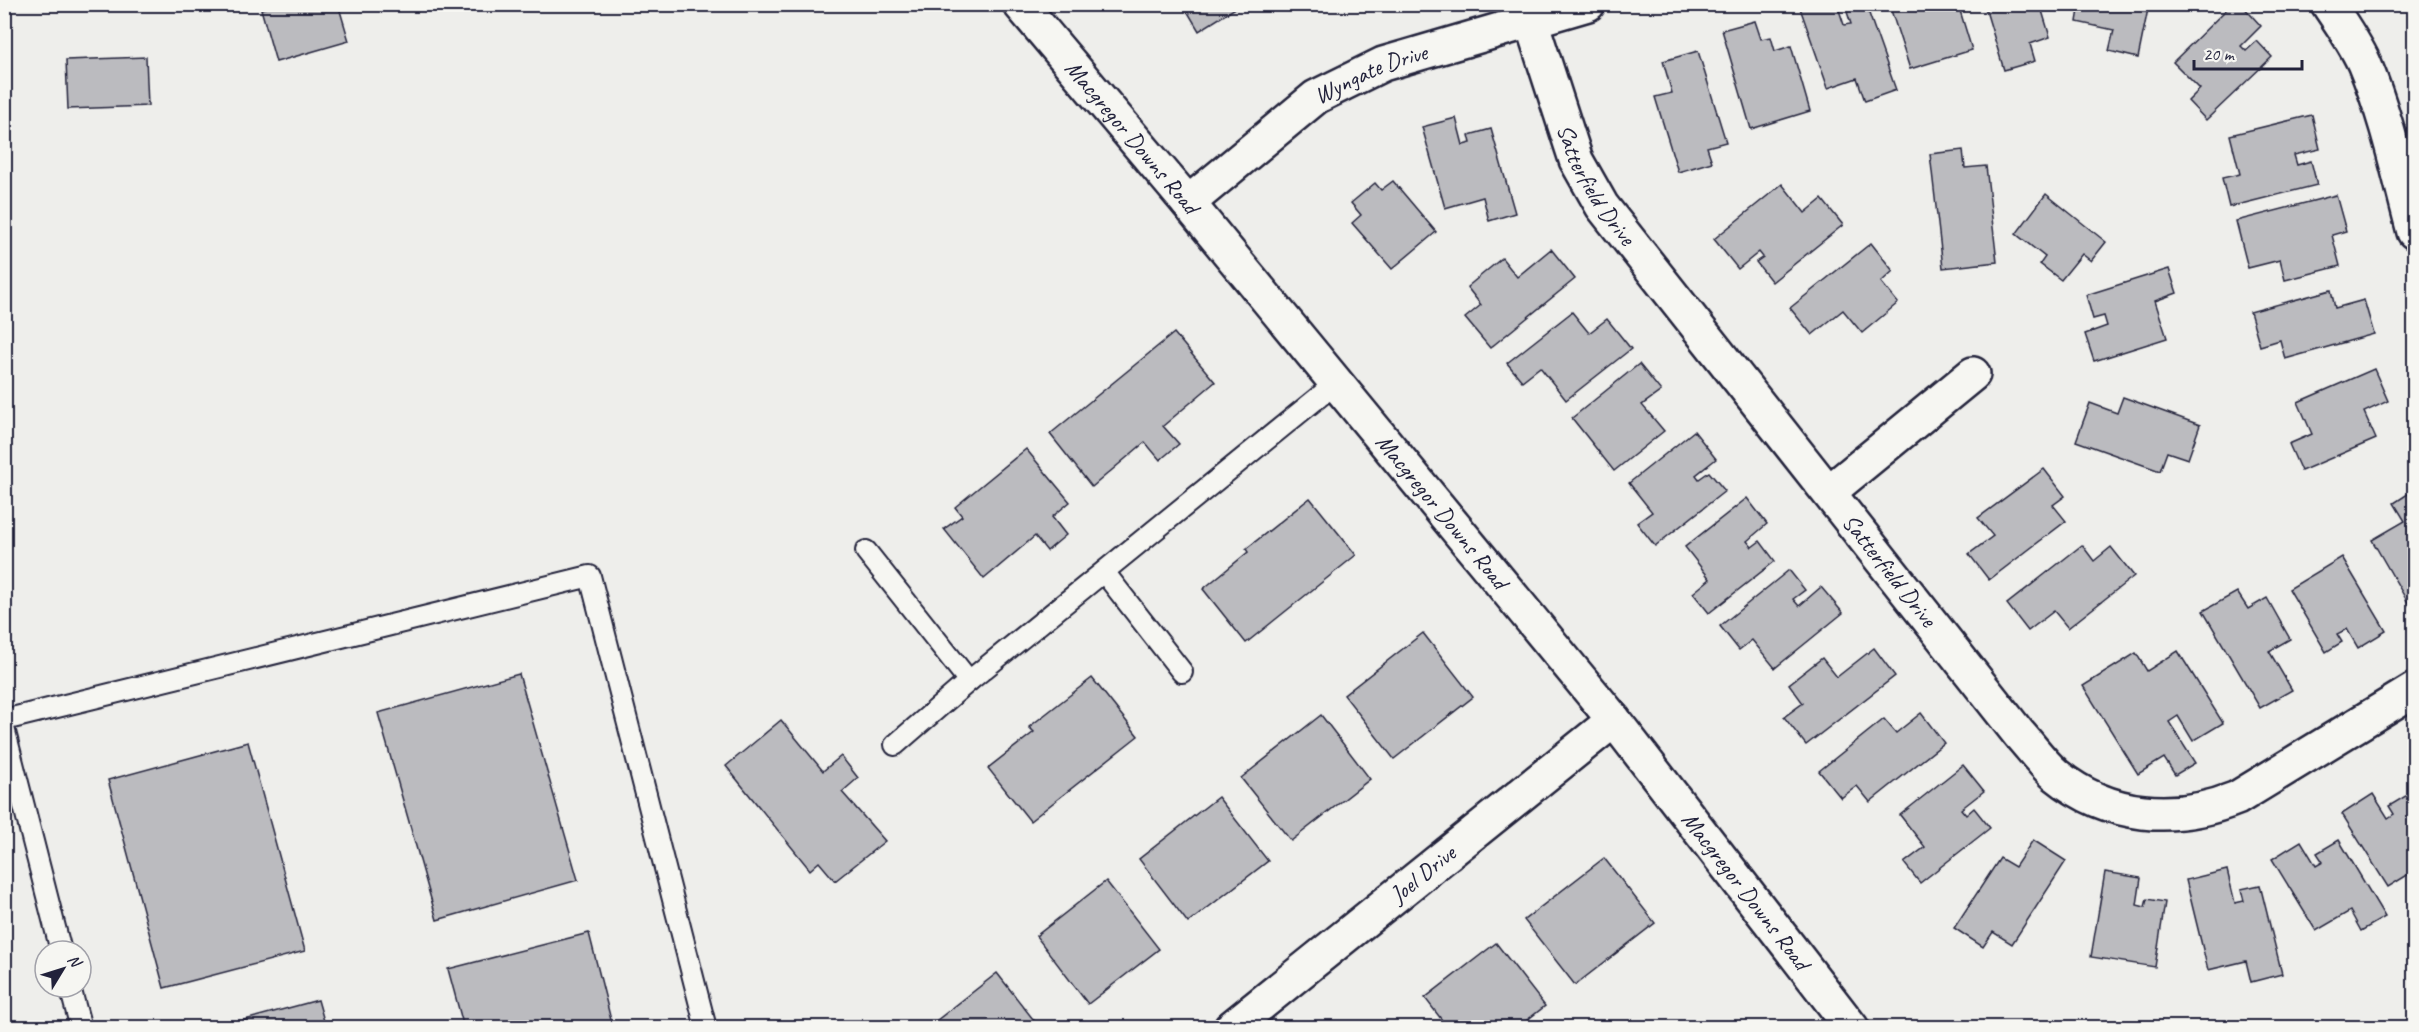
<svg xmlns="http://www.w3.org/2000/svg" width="2419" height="1032" font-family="Caveat,sans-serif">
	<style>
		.building { fill: #bbbbbf; stroke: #22223b; stroke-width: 1.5 }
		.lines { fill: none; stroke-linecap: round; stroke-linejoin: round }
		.service-casing { stroke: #22223b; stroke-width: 24 }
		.minor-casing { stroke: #22223b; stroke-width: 38 }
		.tertiary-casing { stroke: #22223b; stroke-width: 38 }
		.service { stroke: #f6f6f2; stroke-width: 20 }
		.minor { stroke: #f6f6f2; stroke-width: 33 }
		.tertiary { stroke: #f6f6f2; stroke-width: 33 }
		.labels { text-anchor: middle; stroke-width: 4.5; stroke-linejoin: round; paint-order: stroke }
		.street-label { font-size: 24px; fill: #22223b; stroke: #f6f6f2 }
	</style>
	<rect width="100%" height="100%" fill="#eeeeeb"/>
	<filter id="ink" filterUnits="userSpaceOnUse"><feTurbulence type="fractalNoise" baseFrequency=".0167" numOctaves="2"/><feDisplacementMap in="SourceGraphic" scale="12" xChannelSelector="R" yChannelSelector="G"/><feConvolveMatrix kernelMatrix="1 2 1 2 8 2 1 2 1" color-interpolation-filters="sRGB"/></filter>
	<g filter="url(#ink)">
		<g class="building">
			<path d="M278,4H338L349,41L276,62L261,9Z"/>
			<path d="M1183,4H1242L1199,31Z"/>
			<path d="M1809,4H1837L1844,25L1851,24L1847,12L1866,5L1896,90L1865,101L1857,78L1828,88L1800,8Z"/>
			<path d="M1889,4H1958L1972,50L1910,69Z"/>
			<path d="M1984,4H2040L2050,37L2030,44L2035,61L2004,70Z"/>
			<path d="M2080,4H2149L2138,58L2109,51L2114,30L2077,22Z"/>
			<path d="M2232,4H2241L2261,26L2241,46L2246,51L2257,41L2272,57L2206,120L2188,101L2200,89L2173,62Z"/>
			<path d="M1755,21L1761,39L1771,37L1775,51L1791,46L1810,111L1751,129L1722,30Z"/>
			<path d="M1698,51L1726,142L1707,147L1712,162L1678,172L1655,97L1672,93L1663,61Z"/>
			<path d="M146,57L148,106L68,109L66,60Z"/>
			<path d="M2312,115L2320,149L2294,155L2297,165L2311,161L2317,185L2229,207L2222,178L2240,174L2230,135Z"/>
			<path d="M1456,118L1463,145L1471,143L1469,135L1491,129L1515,213L1489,221L1483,197L1445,208L1422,127Z"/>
			<path d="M1963,150L1965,168L1986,166L1997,262L1943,268L1930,154Z"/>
			<path d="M1393,181L1436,232L1392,269L1352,223L1361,215L1351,203L1375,183L1381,190Z"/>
			<path d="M1782,184L1805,213L1822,199L1843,225L1772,282L1756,262L1763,257L1759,252L1738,269L1714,239Z"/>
			<path d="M2046,194L2106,242L2091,261L2082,254L2061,280L2040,264L2045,257L2016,234Z"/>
			<path d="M2336,195L2346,231L2332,235L2340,266L2285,280L2280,260L2248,268L2236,221Z"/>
			<path d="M1871,243L1893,271L1881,282L1898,303L1862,333L1843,310L1812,335L1790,308Z"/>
			<path d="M1551,249L1575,279L1490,348L1465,318L1481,305L1467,287L1502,258L1517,277Z"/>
			<path d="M2169,269L2177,293L2155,301L2167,338L2094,361L2085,334L2107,326L2104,316L2093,319L2086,295Z"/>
			<path d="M2331,290L2335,308L2364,300L2374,334L2285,359L2280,340L2260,346L2250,312Z"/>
			<path d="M1572,312L1589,333L1607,319L1631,349L1566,400L1540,367L1522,381L1507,363Z"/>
			<path d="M1174,333L1215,382L1163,426L1179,444L1160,460L1145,442L1092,487L1050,434Z"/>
			<path d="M1639,364L1661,391L1642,405L1664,431L1614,471L1572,418Z"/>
			<path d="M2374,369L2388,401L2364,412L2376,439L2301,471L2289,444L2312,434L2298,402Z"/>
			<path d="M2123,397L2200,425L2188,459L2167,452L2160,471L2076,441L2090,403L2117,413Z"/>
			<path d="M1694,431L1716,459L1696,475L1699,479L1709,472L1725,491L1655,546L1637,523L1652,512L1629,483Z"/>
			<path d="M1026,449L1070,502L1052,517L1066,535L1047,551L1035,536L984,579L944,529L962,516L955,507Z"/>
			<path d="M2044,469L2065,496L2053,505L2066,521L1989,580L1969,554L1993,536L1978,518Z"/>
			<path d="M2414,490V613L2372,540L2405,521L2394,503Z"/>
			<path d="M1310,498L1356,555L1246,643L1203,589L1248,552L1246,549Z"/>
			<path d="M1747,498L1767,524L1747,541L1752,547L1760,541L1775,561L1709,613L1693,593L1710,579L1685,547Z"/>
			<path d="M2082,545L2094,561L2111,547L2134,576L2068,628L2054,611L2028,631L2007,604Z"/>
			<path d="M2342,557L2386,631L2358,648L2347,629L2337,634L2342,642L2326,652L2289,589Z"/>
			<path d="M1789,570L1805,590L1793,599L1799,606L1821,587L1843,613L1775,668L1752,640L1739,650L1720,626Z"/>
			<path d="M2237,592L2248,609L2267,598L2290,639L2269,651L2292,690L2260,708L2203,611Z"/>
			<path d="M1423,633L1473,697L1394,759L1344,695Z"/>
			<path d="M1874,648L1895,676L1806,745L1784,717L1803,703L1789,684L1822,658L1837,677Z"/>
			<path d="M2178,651L2223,723L2193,741L2178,716L2169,722L2195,763L2175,775L2164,758L2138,774L2083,686L2136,653L2147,671Z"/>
			<path d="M519,674L578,880L437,920L378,713Z"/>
			<path d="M1092,678L1138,736L1030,821L988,768L1034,732L1029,727Z"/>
			<path d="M1921,713L1944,743L1870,802L1857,786L1841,798L1819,771L1884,719L1896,733Z"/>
			<path d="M1321,715L1370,779L1291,841L1241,778Z"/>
			<path d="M781,720L823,771L841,756L858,778L842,792L885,841L835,881L819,862L810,870L726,766Z"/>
			<path d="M248,742L305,951L164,988L108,780Z"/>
			<path d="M1963,765L1984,791L1961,809L1966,815L1974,808L1990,828L1920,883L1904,863L1925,847L1900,815Z"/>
			<path d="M2373,794L2388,818L2394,814L2389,806L2409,794L2414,803V871L2388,887L2342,814Z"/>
			<path d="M1218,797L1268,861L1188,923L1139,859Z"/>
			<path d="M2033,840L2066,861L2012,944L1993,932L1983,947L1954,928L2000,858L2015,867Z"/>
			<path d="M2339,840L2385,917L2361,931L2350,911L2316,931L2272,859L2301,841L2316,866L2323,862L2317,853Z"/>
			<path d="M1604,858L1655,923L1575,985L1524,920Z"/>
			<path d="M2227,870L2235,903L2244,901L2241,889L2260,885L2282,974L2251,982L2246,961L2208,970L2186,880Z"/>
			<path d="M2105,872L2141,878L2137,905L2145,907L2147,899L2165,902L2155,967L2091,957Z"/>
			<path d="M1106,881L1159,949L1088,1004L1036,936Z"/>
			<path d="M589,933L613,1028H464L448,969Z"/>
			<path d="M1496,943L1545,1006L1517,1028H1448L1425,998Z"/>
			<path d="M997,973L1040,1028H927Z"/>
			<path d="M318,1000L326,1028H215Z"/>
		</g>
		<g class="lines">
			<g class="service-casing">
				<g id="service">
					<path d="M866,551L969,681"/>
					<path d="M1104,572L1182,672"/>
					<path d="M4,720L590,576L706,1028"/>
					<path d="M4,728L61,951"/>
					<path d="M895,745L969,681L1336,383"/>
					<path d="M70,987L81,1028"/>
				</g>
			</g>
			<g class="minor-casing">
				<g id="minor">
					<path d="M2328,4C2341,23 2355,43 2364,63C2387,117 2399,176 2414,232"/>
					<path id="s1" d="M1531,21L1576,160L1602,206L2019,734C2031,747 2042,763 2056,775C2109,818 2175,823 2237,798L2414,690"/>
					<path id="s2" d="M1188,203L1316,97L1383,64L1588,4"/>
					<path d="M1829,492L1973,374"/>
					<path id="s3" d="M1231,1028L1614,720"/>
				</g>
			</g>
			<g class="tertiary-casing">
				<g id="tertiary">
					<path id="s4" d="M1020,4L1188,203L1614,720L1852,1028"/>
				</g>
			</g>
			<use href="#service" class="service"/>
			<use href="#minor" class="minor"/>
			<use href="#tertiary" class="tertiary"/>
		</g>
	</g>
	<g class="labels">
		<g class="street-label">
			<text dy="8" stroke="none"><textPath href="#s2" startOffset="226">Wyngate Drive</textPath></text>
			<text dy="8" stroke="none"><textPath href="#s4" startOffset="174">Macgregor Downs Road</textPath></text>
			<text dy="8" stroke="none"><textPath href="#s1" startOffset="177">Satterfield Drive</textPath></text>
			<text dy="8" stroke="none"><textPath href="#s4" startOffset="660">Macgregor Downs Road</textPath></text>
			<text dy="8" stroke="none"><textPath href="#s1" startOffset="663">Satterfield Drive</textPath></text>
			<text dy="8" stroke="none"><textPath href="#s3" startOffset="246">Joel Drive</textPath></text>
			<text dy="8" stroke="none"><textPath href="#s4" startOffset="1146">Macgregor Downs Road</textPath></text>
		</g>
	</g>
	<rect width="2419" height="1032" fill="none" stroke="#f6f6f2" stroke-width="24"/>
	<rect x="12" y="12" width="2395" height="1008" fill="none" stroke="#22223b" stroke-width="2" filter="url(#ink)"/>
	<g transform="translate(63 969) rotate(52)"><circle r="28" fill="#f6f6f2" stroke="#a1a1a9" stroke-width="1.5"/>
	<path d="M0-4.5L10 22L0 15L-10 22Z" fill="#22223b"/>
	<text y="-9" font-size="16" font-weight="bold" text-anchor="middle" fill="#22223b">N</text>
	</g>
	<path d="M2194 60v9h108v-9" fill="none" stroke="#22223b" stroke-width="3"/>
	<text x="2203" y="60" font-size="18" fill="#22223b" stroke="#f6f6f2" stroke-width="4.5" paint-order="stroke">20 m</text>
</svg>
